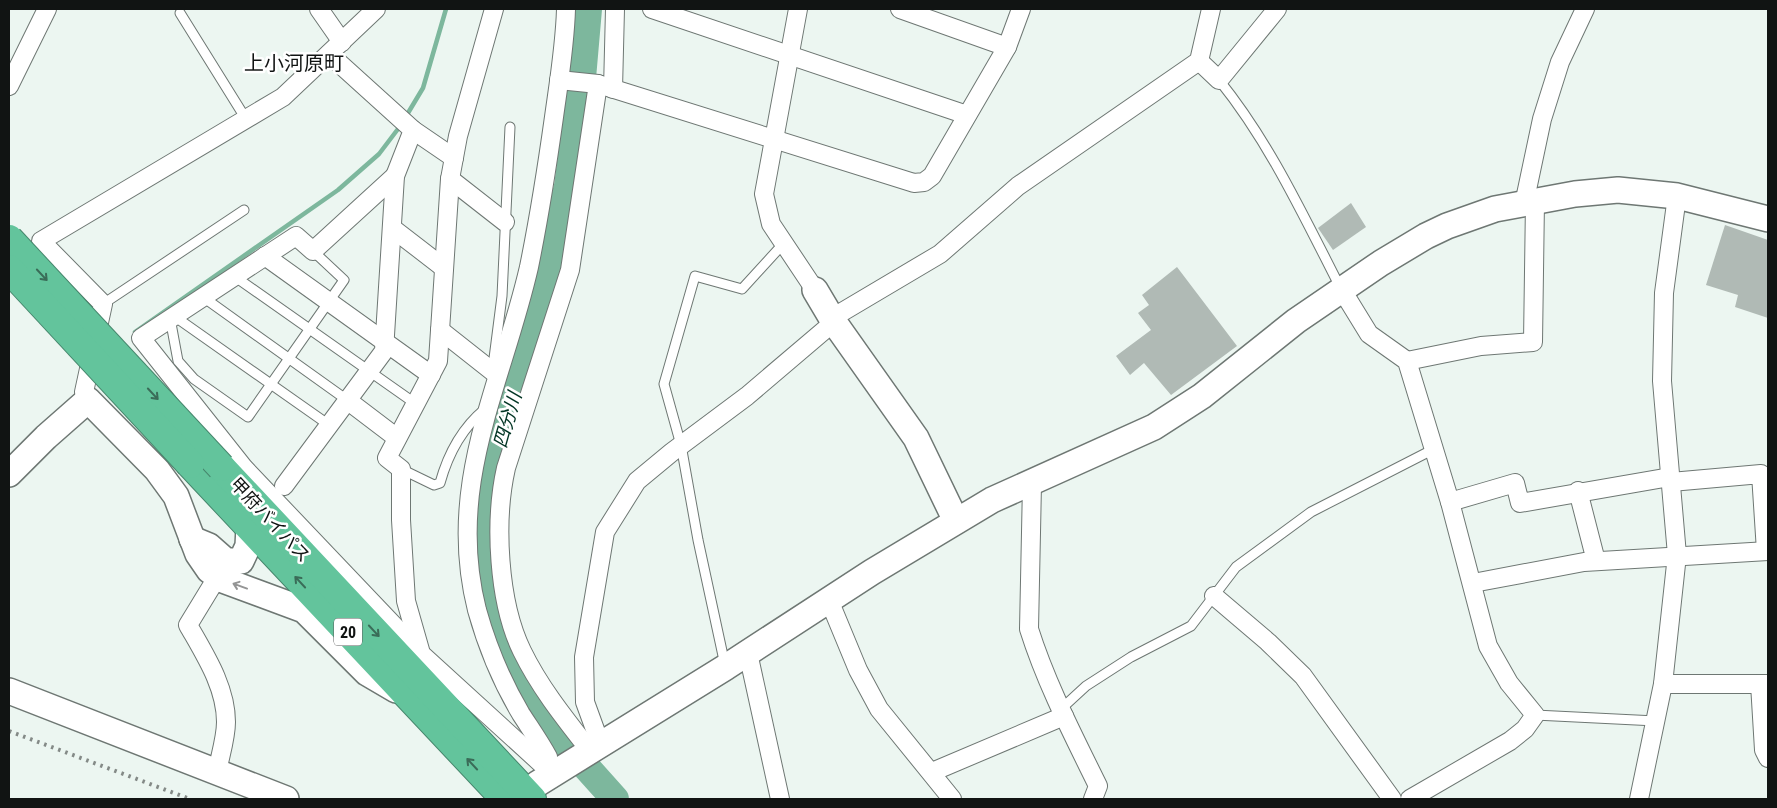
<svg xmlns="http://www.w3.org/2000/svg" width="1777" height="808" font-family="'Roboto Condensed','Noto Sans JP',sans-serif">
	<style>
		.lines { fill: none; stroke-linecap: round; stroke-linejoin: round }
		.stream { stroke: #7db79d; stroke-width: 4.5 }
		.river { stroke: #7db79d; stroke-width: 28 }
		.building { fill: #b0bab5 }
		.lane-casing { stroke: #6e7773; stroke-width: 11 }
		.street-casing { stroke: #6e7773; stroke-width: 20 }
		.secondary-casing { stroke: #6e7773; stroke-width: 28 }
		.highway-casing { stroke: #46866c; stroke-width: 30 }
		.lane { stroke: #fff; stroke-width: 9 }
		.street { stroke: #fff; stroke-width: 18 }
		.secondary { stroke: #fff; stroke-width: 25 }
		.highway { stroke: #63c49c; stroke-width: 28 }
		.rail { stroke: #848a87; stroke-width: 4; stroke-dasharray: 2.5 5; stroke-linecap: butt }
		.highway-bridge-casing { stroke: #46866c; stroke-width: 30; stroke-linecap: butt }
		.highway-bridge { stroke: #63c49c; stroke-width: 28 }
		.oneway { stroke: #3a6c58 }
		.oneway2 { stroke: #949595 }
		.labels { text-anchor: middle; stroke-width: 5; stroke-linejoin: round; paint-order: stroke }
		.shield { fill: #fff; stroke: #585a5a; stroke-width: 1 }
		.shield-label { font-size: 16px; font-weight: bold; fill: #111413 }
		.street-label { font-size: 18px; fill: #111413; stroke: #fff }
		.water-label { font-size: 19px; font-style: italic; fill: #003423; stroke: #fff }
		.quarter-label { font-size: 20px; fill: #111413; stroke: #fff }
	</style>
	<rect width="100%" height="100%" fill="#ecf6f1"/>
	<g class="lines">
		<g class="stream">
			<path d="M405,118L423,88L446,9"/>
			<path d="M135,332L338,190L379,154L401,125"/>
		</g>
		<path class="river" d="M588,9L582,78L568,186L530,342L506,416L489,483L484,542L493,597L505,645L534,699L571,750L615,799"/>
	</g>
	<g class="building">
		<path d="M1351,203L1366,227L1333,250L1318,228Z"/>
		<path d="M1725,225L1768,240V318L1735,307L1738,295L1706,285Z"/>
		<path d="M1177,267L1237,346L1171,395L1144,363L1130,375L1116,356L1151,330L1138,313L1149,305L1142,295Z"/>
	</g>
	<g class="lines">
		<g class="lane-casing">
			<g id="lane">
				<path d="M180,13L246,119"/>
				<path d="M1219,80C1270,143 1304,217 1341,289"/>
				<path d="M234,276L416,404"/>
				<path d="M203,297L347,400"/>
				<path d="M103,304L244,210"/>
				<path d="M174,316L329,425"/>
				<path d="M170,318L178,361L194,379L248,417L344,280L313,251"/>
				<path d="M493,366L502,296L510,127"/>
				<path d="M401,469L434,485L440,483C448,454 462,428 485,409"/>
				<path d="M725,665L698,540L681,445L664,384L695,276L742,289L784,243"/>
				<path d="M1061,709L1086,686L1131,657L1191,626L1236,567L1311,512L1434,449"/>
				<path d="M1535,715L1656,721"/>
			</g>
		</g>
		<g class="street-casing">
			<g id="street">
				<path d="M319,9L342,42"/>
				<path d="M652,9L967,115"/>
				<path d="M798,9L764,194L771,224L815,290"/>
				<path d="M900,9L1007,47"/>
				<path d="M1199,61L1219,80L1277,9"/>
				<path d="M559,80L598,84L914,183L924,182L932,176L1007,47L1021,9"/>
				<path d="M9,86L47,9"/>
				<path d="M613,89L615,9"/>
				<path d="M413,130L454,158"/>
				<path d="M395,176L313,251L296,236L141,338L244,468L420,653L544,766L550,776"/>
				<path d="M450,179L505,222"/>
				<path d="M1524,204L1542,119L1560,62L1585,9"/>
				<path d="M392,228L444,268"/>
				<path d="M265,256L431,375"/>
				<path d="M1342,290L1369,334L1407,361L1450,502L1488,646L1509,683L1535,715L1525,729L1510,741L1410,799"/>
				<path d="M832,318L940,254L1018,186L1199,61L1211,9"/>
				<path d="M440,330L497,375"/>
				<path d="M1407,361L1481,346L1533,342L1535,201"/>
				<path d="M88,400L84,392L103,304L41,241L283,97L376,9"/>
				<path d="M347,400L397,438"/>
				<path d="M1671,482L1761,474L1766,551"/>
				<path d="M1032,484L1029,629C1046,683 1073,735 1098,786L1093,799"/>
				<path d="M284,486L384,351L395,176L413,130L329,54"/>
				<path d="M1578,491L1596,561"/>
				<path d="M1450,502L1515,483L1520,503L1670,477"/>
				<path d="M1473,583L1584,562L1768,551"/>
				<path d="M213,584L188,625C205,655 226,687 226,722C226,738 220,756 217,772"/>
				<path d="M1214,596L1268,642L1303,676L1392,799"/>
				<path d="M829,600L858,670L879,709L952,799"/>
				<path d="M420,650L406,601L401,520V469L387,458L438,361L450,179L458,136L494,9"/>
				<path d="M748,653L780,799"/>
				<path d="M1663,684H1768"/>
				<path d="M1760,684L1764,750L1768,758"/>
				<path d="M601,746L585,702L584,657L605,532L637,481L672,452L747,396L834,322"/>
				<path d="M591,752C566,720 540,688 522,651C498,602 494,521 506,468L570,270L598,84"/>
				<path d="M544,766L548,757C540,742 530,728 521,714C502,682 487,646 477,610C445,484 502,385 529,267C539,218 547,167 554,117C559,81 565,45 566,9"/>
				<path d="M932,772L1064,716"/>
				<path d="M1639,799L1663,684L1677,555L1662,381L1664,293L1677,196"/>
			</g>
		</g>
		<g class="secondary-casing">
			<g id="secondary">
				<path d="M815,290L834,322L916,438L956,521"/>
				<path d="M9,474L46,437L88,400L157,470L176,496L198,554L209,570L223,580L304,610L367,673L396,690"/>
				<path d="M192,539L209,546L226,561H241L248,546L249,527"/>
				<path d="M9,691L286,799"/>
				<path d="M537,784L726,667L872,572L992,500L1154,427L1202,396L1296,321L1381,263L1426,236L1447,226L1495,209L1575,194L1618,190L1677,196L1768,219"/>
			</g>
		</g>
		<g class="highway-casing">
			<g id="highway">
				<path d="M190,464L505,799"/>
				<path d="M221,467L532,799"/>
			</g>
		</g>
		<use href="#lane" class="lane"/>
		<use href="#street" class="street"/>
		<use href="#secondary" class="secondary"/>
		<use href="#highway" class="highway"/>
		<path class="rail" d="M9,731L190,799"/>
		<g class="highway-bridge-casing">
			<g id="highway-bridge">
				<path d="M9,239L221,467"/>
				<path d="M9,269L190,464"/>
			</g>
		</g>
		<use href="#highway-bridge" class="highway-bridge"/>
	</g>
	<defs><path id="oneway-shaft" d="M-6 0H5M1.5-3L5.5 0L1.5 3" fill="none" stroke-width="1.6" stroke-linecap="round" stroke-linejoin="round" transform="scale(1.25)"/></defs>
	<g class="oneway">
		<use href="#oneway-shaft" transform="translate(42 275) rotate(47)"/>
		<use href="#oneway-shaft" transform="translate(153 394) rotate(47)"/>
		<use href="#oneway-shaft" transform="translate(300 582) rotate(-133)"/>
		<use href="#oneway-shaft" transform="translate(374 631) rotate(47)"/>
		<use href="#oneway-shaft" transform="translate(472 764) rotate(-133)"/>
	</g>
	<use class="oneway2" href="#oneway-shaft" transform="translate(240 586) rotate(-160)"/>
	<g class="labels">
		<rect class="shield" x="334" y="618.5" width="28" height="27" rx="4"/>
		<g class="shield-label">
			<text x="348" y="638">20</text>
		</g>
		<g class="street-label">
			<text transform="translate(270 520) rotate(47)" y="6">甲府バイパス</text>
		</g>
		<g class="water-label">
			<text transform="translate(507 420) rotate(-74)" y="7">四分川</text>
		</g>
		<g class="quarter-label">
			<text x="294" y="70">上小河原町</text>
		</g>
	</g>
	<rect width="1777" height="808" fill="none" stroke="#111413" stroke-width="20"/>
</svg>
